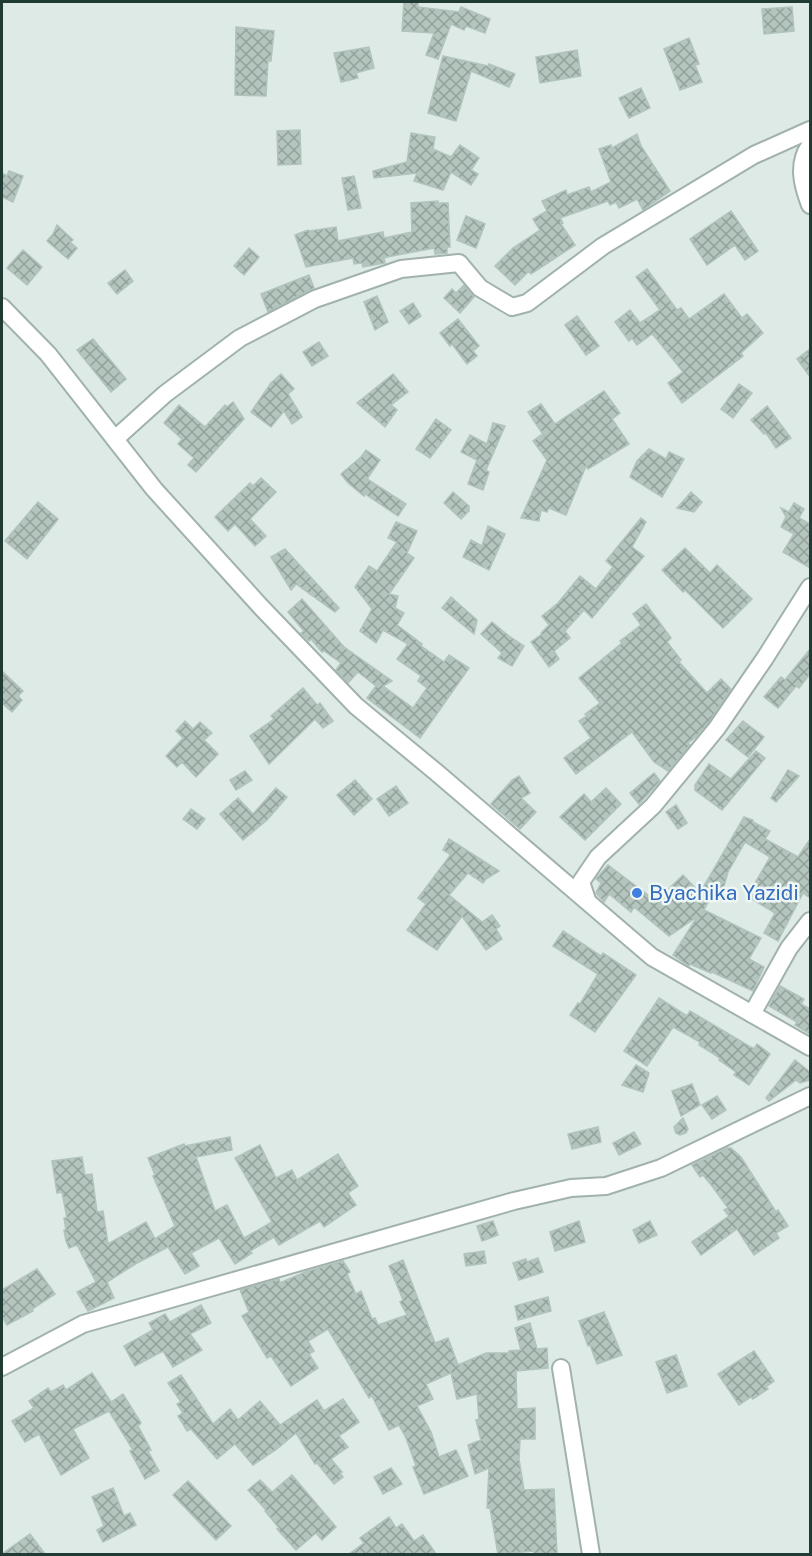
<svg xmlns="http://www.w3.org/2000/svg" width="812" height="1556" font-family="'Public Sans',sans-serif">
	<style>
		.building { fill: url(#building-cross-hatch); stroke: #b1c3bd; stroke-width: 1.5 }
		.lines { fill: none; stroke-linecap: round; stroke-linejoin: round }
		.street-casing { stroke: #a1b2ac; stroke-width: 20 }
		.street { stroke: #fff; stroke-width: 16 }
		.shop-dot { fill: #3f7fe0; stroke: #eef7f3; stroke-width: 2 }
		.labels { text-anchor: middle; stroke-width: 5; stroke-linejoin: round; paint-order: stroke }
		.shop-label { font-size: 21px; fill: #366cbe; stroke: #eef7f3; text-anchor: start }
	</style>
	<defs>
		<pattern id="building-cross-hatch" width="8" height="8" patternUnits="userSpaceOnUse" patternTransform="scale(1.5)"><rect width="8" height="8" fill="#b4c5be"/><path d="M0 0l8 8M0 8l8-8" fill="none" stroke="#92a19b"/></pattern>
	</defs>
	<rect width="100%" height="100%" fill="#deeae5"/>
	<g class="building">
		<path d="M404,2H418V7L459,12L461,7L490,19L485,33L466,26L464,30L451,24L438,59L426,55L434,33L402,31Z"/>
		<path d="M792,7L794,31L764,34L762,9Z"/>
		<path d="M236,27L274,31L271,61H268L266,96L235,95Z"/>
		<path d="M689,38L699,64L695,65L702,82L680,90L664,49Z"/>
		<path d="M369,47L374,68L356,73L358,78L341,82L334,53Z"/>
		<path d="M577,50L581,76L540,83L536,57Z"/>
		<path d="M443,56L488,66L489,64L515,74L509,87L471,71L456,121L428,113Z"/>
		<path d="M641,88L650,108L629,118L619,98Z"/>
		<path d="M300,130L301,164L278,165L277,131Z"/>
		<path d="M411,133L435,137L433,149L451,157L460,145L479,158L471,170L478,174L471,185L451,172L443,190L414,181L417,173L374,178L373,171L407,162Z"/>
		<path d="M637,134L641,146L670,191L643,210L637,199L619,208L616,202L610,205L608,201L560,218L563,223L561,224L575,245L531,274L529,271L515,285L495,266L513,248L540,230L533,219L547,211L542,201L566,190L567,195L589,187L591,192L611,182L599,149L611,145L612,148Z"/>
		<path d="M9,171L23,176L13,202L2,197V173L7,176Z"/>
		<path d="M354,176L361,208L348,210L342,178Z"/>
		<path d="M438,201L437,203H448L450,247H447V253L435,254L434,248L387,257L384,258L385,263L363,267L362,263L354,264L353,258L306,267L295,235L308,230L309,231L336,227L338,241L383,232L384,238L412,232L411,203Z"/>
		<path d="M731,211L758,251L745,260L735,245L707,265L690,239Z"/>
		<path d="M466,216L485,224L476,248L457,240Z"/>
		<path d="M57,225L73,240L70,242L77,248L68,259L47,241L53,234Z"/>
		<path d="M249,248L259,257L244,275L234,266Z"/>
		<path d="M23,250L42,267L27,285L7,268Z"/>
		<path d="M647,269L677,310L681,308L689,319L724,294L742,318L747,314L763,333L741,353L743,356L682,403L668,383L683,372L655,337L652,334L637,345L632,338L629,341L615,322L630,310L640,323L660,310L636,277Z"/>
		<path d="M125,270L133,281L117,294L108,283Z"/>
		<path d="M309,275L314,288L268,312L261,294Z"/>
		<path d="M464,285L474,297L460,313L444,298L452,289L456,293Z"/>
		<path d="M377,296L388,322L375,330L364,302Z"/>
		<path d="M413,303L421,316L409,324L400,311Z"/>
		<path d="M577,316L599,346L586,355L565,325Z"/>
		<path d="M458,319L479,346L473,351L477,356L467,364L452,344L450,346L440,333Z"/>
		<path d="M93,339L126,379L111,392L77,350Z"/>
		<path d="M319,342L328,356L312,366L303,352Z"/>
		<path d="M810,349V377L797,359Z"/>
		<path d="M281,374L294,389L288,394L302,417L292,424L284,411L271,427L251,412L271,383Z"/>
		<path d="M393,374L408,392L391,405L397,410L385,427L357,403Z"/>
		<path d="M739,384L752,393L733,418L721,409Z"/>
		<path d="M604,391L620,413L612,419L629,444L588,469L586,466L566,515L549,508L547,512L541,510L539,521L521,518L547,460L533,441L541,435L544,436L528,412L541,404L555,424Z"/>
		<path d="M233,402L244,419L196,472L188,465L194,458L178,444L182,439L164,423L179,405L205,427L225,405L227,407Z"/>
		<path d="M767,406L791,438L776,448L766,433L764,434L751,420Z"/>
		<path d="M436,419L451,430L430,458L416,449Z"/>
		<path d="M493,423L505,426L486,470L489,472L483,490L468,484L477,460L461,452L470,435L487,444Z"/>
		<path d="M649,449L666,459L669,452L684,459L662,497L630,477L637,461Z"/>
		<path d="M366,450L380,460L367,479L406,504L398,516L365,494L364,496L348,483L341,474L361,457Z"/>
		<path d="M261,478L276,492L250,519L266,536L255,546L235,524L228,531L215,517L250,483L253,486Z"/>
		<path d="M453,492L469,506V511L461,519L444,503Z"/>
		<path d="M691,492L702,502L694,512L677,508Z"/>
		<path d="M38,502L58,519L27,559L5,541Z"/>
		<path d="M794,503L804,509L799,518L810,524V568L783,552L794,534L781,527L786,517L781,508L789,512Z"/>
		<path d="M641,518L646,522L632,547L644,556L592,618L584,610L565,631L570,638L554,651L559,659L549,667L531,642L542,634L541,633L549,625L542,616L558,603L580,576L596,589L613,567L606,561Z"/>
		<path d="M396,522L417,531L407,553L414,558L389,594L398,596L395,608L404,613L397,625L422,644L421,646L444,662L449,655L469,668L420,738L367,698L376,686L358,672L348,683L336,670L341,663L324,651L322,652L311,639L309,641L301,633L304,631L288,612L302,599L344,647L392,681L383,686L413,708L427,688L418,681L421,676L397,659L408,644L383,630L376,643L360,631L372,609L355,587L369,566L377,571L397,542L388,538Z"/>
		<path d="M488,526L505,534L489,570L463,557L471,540L482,546Z"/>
		<path d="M685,548L710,573L717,565L752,599L723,628L685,590L683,592L662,570Z"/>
		<path d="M285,549L339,608L335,612L296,584L291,590L271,557Z"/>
		<path d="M451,597L477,620L474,634L442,608Z"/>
		<path d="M646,604L671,638L667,642L681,660L679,662L707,693L721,679L731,689L709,722L696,737L688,743L690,745L668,771L654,762L632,732L576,774L564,758L591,738L579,721L587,716L585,714L600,703L579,678L622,643L620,641L641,625L633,614Z"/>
		<path d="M492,622L510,637L524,646L512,666L498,658L502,653L481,634Z"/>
		<path d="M810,649V674L799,688L796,686L778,708L764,697L781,677L785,680Z"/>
		<path d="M2,671L23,691L18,696L22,700L12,712L2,703Z"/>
		<path d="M303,688L317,705L320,703L333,721L323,728L315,719L269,764L250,736L274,719L271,716Z"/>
		<path d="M185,721L193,729L200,722L212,733L204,740L218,754L196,777L182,762L177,767L166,756L183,738L176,731Z"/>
		<path d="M743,721L764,737L748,757L726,740Z"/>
		<path d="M756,751L765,758L722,810L695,790V785L709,764L731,779Z"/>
		<path d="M788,770L799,776L776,802L771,798Z"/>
		<path d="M245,771L252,780L236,790L230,780Z"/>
		<path d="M654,773L660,781L639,804L630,793Z"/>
		<path d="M519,776L530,793L521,798L536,812L520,829L491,804L512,780Z"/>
		<path d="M355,780L372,799L354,815L337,795Z"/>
		<path d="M396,786L408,803L389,816L377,799Z"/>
		<path d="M276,788L287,797L267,820L243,840L220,814L238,798L253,814Z"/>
		<path d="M606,788L621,804L585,840L560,817L584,794L591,802Z"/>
		<path d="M676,805L687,823L678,829L666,812Z"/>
		<path d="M191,809L205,819L197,829L183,819Z"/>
		<path d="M744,817L753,820V822L770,831L765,839L798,857L810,839V898L803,893L778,941L764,933L775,913L750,898L754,891L751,890L770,857L745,842L728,872L722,893L714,891L704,910L761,938L749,959L764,967L753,991L712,972L711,973L690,964L689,966L673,955L697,917L669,936L634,907L631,912L609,894L604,902L596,893L601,883L596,879L608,865L656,901L683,875L700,893Z"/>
		<path d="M449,839L499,871L486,879L483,883L468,873L449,895L482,922L492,915L500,926L496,929L502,939L486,950L462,916L437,950L407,930L426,904L418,898L449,857L450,854L443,850Z"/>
		<path d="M563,931L601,956L603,953L636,975L595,1032L570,1015L578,1003L580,1004L598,974L553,946Z"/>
		<path d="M780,986L804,999L801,1004L810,1009V1034L795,1025L797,1022L769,1006Z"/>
		<path d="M659,998L687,1016L690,1011L754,1049L757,1044L770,1054L749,1085L734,1075L736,1072L719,1060L720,1058L699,1045L700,1042L673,1027L647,1066L624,1051Z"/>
		<path d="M795,1060L810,1072V1080L800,1083L796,1080L769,1101L766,1098Z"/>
		<path d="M636,1065L649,1073L643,1092L622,1085Z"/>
		<path d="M692,1084L700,1105L681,1116L672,1091Z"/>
		<path d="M717,1096L726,1110L712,1119L702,1105Z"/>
		<path d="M683,1118L688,1129L686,1133L680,1135L676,1133L674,1127Z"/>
		<path d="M598,1127L601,1142L572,1149L568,1134Z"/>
		<path d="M634,1132L641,1144L619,1155L613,1143Z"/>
		<path d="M230,1137L232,1150L196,1157L215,1211L227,1205L244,1238L272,1222L235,1158L260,1145L276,1178L292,1170L297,1180L338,1154L358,1186L348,1193L356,1205L324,1227L320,1221L279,1245L274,1237L250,1251L252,1253L235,1264L219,1238L191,1253L199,1266L185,1274L168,1247L137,1263L107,1282L114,1298L88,1311L77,1292L96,1282L77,1245L69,1248L66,1241L64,1230H66L64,1218H67L62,1192L57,1193L52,1161L82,1157L85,1175L92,1174L97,1212L103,1211L108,1244L146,1222L155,1239L175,1226L153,1176L155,1175L148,1158L184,1144L185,1146Z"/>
		<path d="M727,1148H731L741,1157L776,1212L778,1210L788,1226L776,1233L779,1238L754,1255L737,1229L701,1255L692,1242L729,1216L724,1210L728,1208L712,1186L703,1175L700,1177L692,1165Z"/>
		<path d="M493,1221L498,1235L482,1241L477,1226Z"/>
		<path d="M579,1221L585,1242L555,1251L550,1232Z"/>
		<path d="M650,1221L657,1235L639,1243L633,1230Z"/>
		<path d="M484,1251L486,1263L466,1266L464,1254Z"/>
		<path d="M538,1258L543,1272L519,1280L513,1263L526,1259L527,1262Z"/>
		<path d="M403,1260L435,1343L448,1338L458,1365L486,1353H509V1351L521,1350L515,1328L530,1323L537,1349L547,1348L548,1368L516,1371L517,1409L535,1408V1439H520L519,1459L524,1490L554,1489L557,1554H534V1551L498,1554L490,1508H487L489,1468L475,1474L468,1445L481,1440L476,1420L479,1419L477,1394L457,1399L451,1373L426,1384L433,1399L417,1406L431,1432L439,1457L456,1450L468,1476L424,1494L413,1467L416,1466L406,1438L399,1425L389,1430L372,1396L369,1398L328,1329L308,1341L314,1351L309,1354L318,1368L291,1386L271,1356L267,1358L242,1316L249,1312L240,1290L279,1279L280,1283L305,1272L343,1261L350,1272L347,1274L356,1294L361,1291L372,1319L375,1318L378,1325L407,1315L400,1302L403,1300L389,1266Z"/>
		<path d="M37,1269L55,1294L32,1309L33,1311L7,1325L2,1316V1290Z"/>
		<path d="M548,1297L551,1311L518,1320L515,1306Z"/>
		<path d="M201,1305L211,1323L190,1334L202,1350L173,1367L163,1351L135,1366L124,1346L153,1330L149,1323L165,1314L170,1322Z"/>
		<path d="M604,1312L622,1355L597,1364L590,1345L588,1346L579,1321Z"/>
		<path d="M754,1351L774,1381L766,1387L768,1389L753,1399L751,1397L739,1405L718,1374Z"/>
		<path d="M676,1355L687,1386L667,1393L656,1362Z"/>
		<path d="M92,1373L111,1402L123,1394L141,1423L138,1426L151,1450L148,1451L159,1471L145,1479L130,1451L133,1450L109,1411L73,1429L89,1458L61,1475L39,1434L25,1442L12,1421L34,1408L29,1401L48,1388L51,1392L63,1385L66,1390Z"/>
		<path d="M181,1375L213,1424L230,1409L238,1420L260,1401L280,1425L317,1400L324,1411L343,1399L359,1422L339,1436L348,1447L331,1459L342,1472L340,1473L343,1477L334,1484L317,1463L315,1464L296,1433L277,1449L253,1465L235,1444L217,1459L191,1429L187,1431L178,1416L183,1413L177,1404L181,1402L168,1383Z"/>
		<path d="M391,1468L402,1484L383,1494L374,1477Z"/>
		<path d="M292,1475L336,1527L322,1540L316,1533L296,1550L277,1529L279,1528L265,1511L266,1510L248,1490L260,1480L272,1492Z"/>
		<path d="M188,1481L231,1526L216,1540L173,1495Z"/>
		<path d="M113,1488L124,1516L130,1513L136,1525L103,1542L97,1530L104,1526L92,1497Z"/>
		<path d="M389,1517L396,1528L402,1524L414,1541L423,1535L436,1554H349L364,1543L360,1538Z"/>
		<path d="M30,1534L45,1554H2Z"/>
	</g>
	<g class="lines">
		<g class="street-casing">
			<g id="street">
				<path d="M810,145C797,164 802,184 810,205"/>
				<path d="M2,307L48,354L154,489L261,607L356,706L436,772L652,957L810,1047"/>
				<path d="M115,439L165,394L240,338L315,299L401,269L459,263L480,288L512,307L527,303L603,246L754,155L810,130"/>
				<path d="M587,900L581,882L598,857L653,806L717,728L765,658L810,587"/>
				<path d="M752,1014L789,948L810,921"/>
				<path d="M2,1367L83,1324L514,1201L571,1188L606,1186L661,1168L810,1096"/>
				<path d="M561,1368L591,1554"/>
			</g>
		</g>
		<use href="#street" class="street"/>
	</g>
	<circle class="shop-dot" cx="637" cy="893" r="6"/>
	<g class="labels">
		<g class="shop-label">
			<text x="649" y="900">Byachika Yazidi</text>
		</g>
	</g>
	<rect width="812" height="1556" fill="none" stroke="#203a34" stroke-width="6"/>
</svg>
